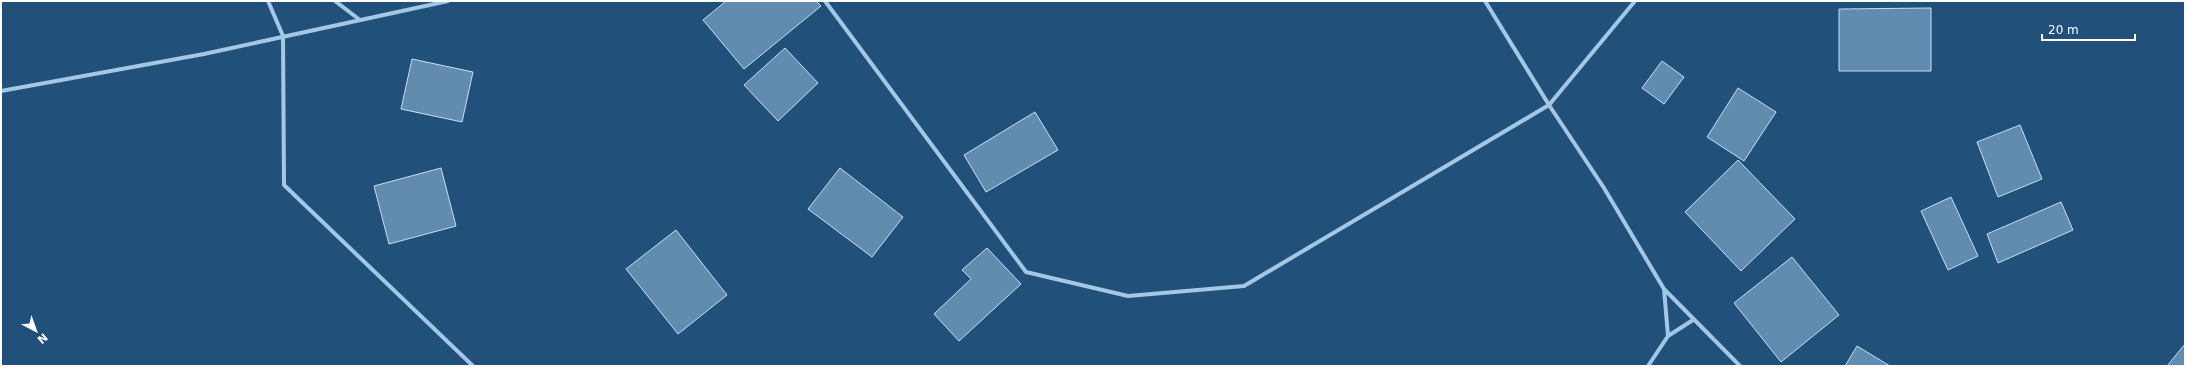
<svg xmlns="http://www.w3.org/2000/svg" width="2186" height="367" font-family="'DejaVu Sans',sans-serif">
	<rect width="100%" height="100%" fill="#21507a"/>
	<path fill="#628bb0" stroke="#c6dff4" d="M726,1H816L821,6L744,69L703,20Z
		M1931,8V71H1839V9Z
		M785,48L818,83L778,121L744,85Z
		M412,59L473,72L462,122L401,109Z
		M1662,61L1684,77L1664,104L1642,88Z
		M1738,88L1776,112L1744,161L1707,137Z
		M1035,112L1058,150L986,192L964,155Z
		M2020,125L2042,179L1998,197L1977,142Z
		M1738,160L1795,219L1741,271L1685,212Z
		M441,168L456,226L389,244L374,186Z
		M840,168L903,217L872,257L808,209Z
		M1951,197L1978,256L1948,270L1921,211Z
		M2061,202L2073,230L1998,263L1987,234Z
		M676,230L727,295L678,334L626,269Z
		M987,248L1021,284L959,341L934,314L971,279L962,270Z
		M1792,257L1839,315L1781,362L1734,303Z
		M2185,344V366H2167Z
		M1857,346L1890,366H1845Z"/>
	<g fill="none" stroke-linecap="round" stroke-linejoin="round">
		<path stroke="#a3c7e5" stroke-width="4" d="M268,1L283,36L284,185L473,366
			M335,1L360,20
			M825,1L1026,272L1128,296L1244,286L1549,105L1635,1
			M1485,1L1549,105L1604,188L1664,289L1740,366
			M1,91L204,54L448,1
			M1664,289L1668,336
			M1648,366L1668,336L1693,320"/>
	</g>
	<rect width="2186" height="367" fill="none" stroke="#ffffff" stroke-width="4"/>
	<g transform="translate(36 331) rotate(139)" stroke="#21507a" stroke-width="3" paint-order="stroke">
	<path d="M0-3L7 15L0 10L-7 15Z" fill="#ffffff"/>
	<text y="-6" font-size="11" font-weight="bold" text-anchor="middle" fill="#ffffff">N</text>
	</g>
	<path d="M2042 34v6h93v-6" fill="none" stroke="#ffffff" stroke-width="2"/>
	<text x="2048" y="34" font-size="12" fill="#ffffff" stroke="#21507a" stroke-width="3" paint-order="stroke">20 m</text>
</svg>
